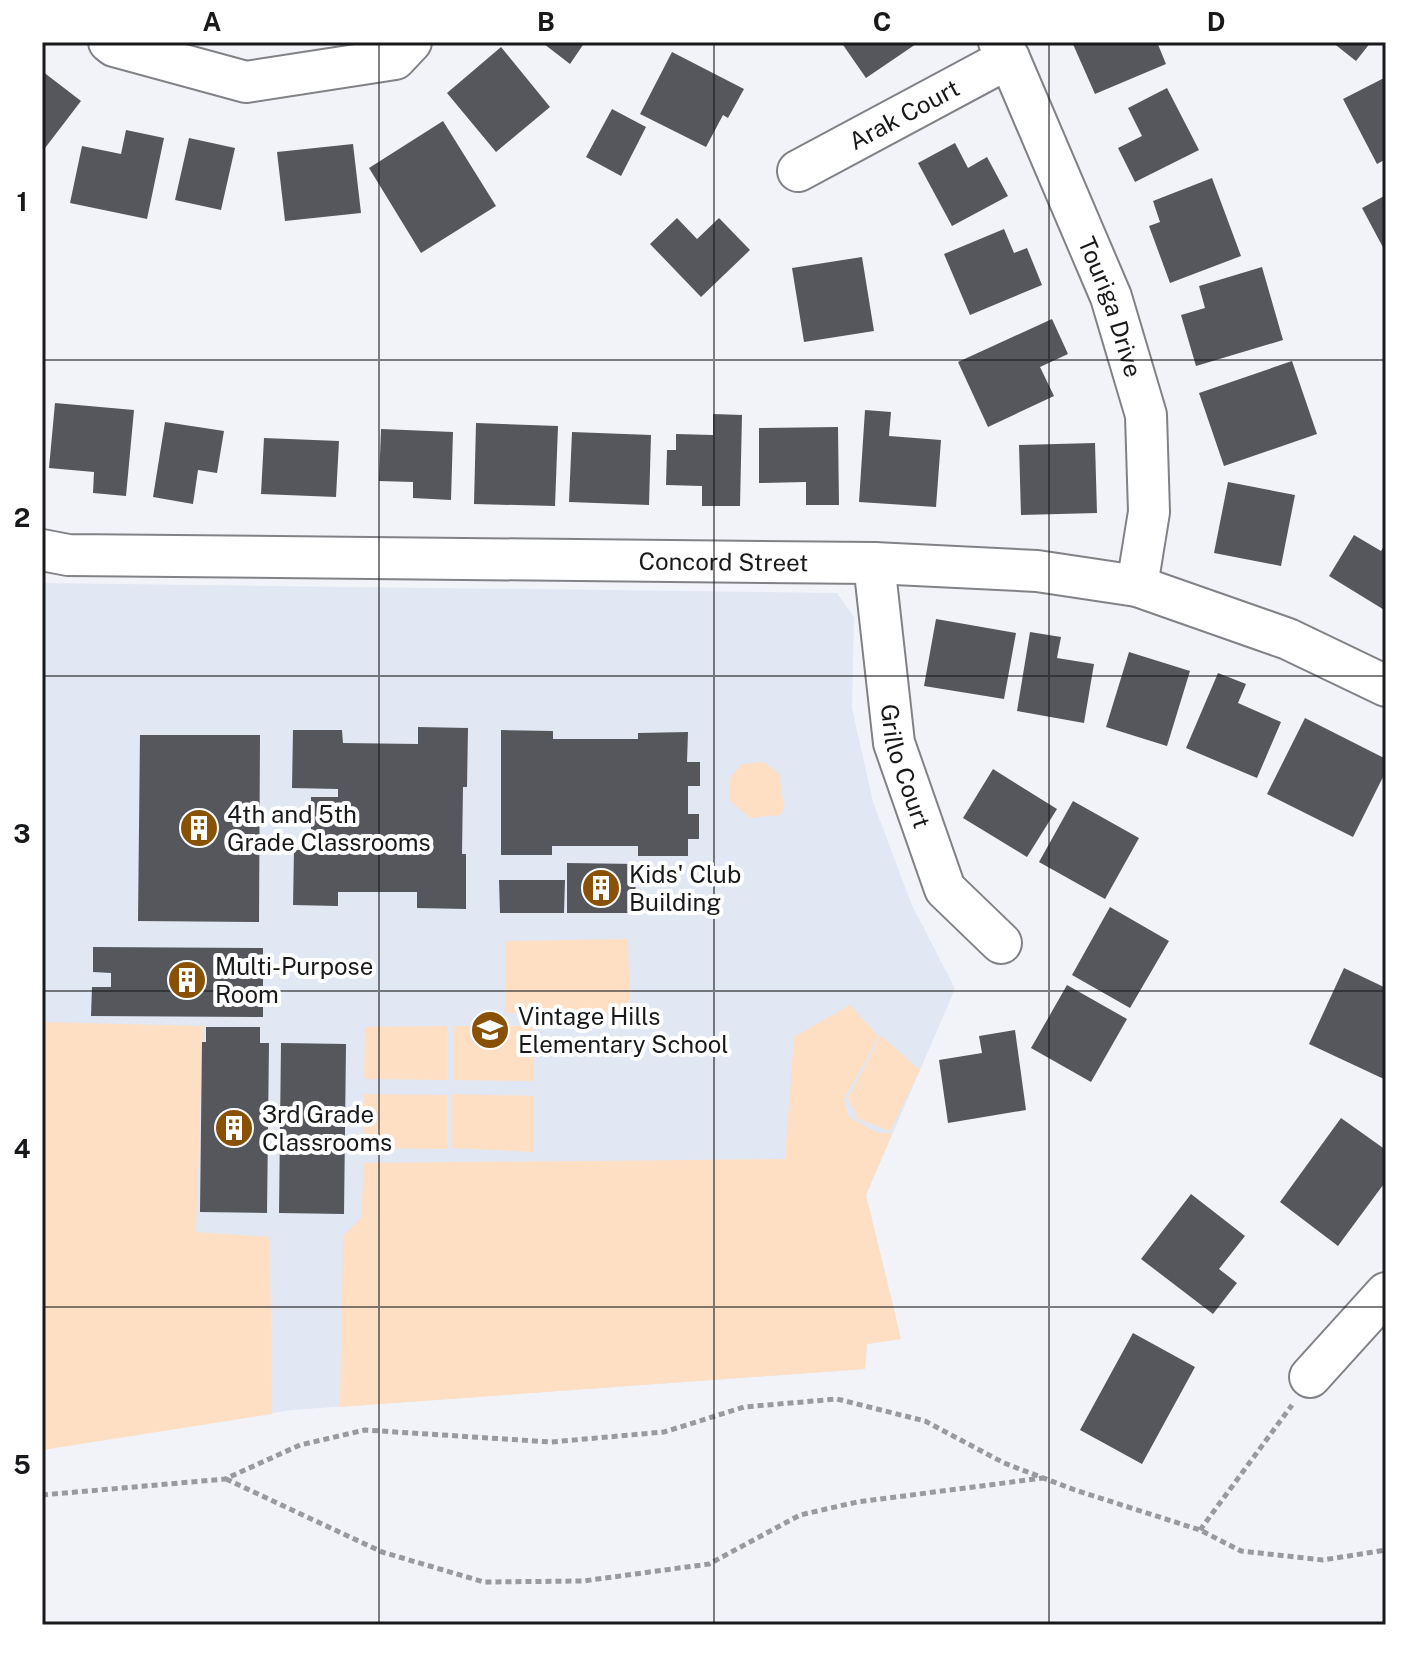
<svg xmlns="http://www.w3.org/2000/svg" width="1428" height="1667" font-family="'Public Sans',sans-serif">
	<rect width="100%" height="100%" fill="#f1f3f9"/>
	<path fill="#e2e7f4" d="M42,583L837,593L854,617L852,708L873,802L911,903L955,989L866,1195L901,1339L867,1344L865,1369L292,1410L42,1450Z"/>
	<path fill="#fedfc3" d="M764,762L779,774L784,808L780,815L751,818L729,800L730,778L742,764Z
		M628,939L630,1013H505L506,941Z
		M850,1005L879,1037L844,1099L849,1117L876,1132L892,1134L866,1195L901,1339L867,1344L865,1369L340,1407L343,1236L361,1218L364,1163L785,1159L794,1037Z
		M42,1022L203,1026L196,1232L270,1237L272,1414L42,1450Z
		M447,1026V1080L364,1079L365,1027Z
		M453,1026H534V1081L453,1080Z
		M881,1036L920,1070L890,1131L858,1119L848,1098Z
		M364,1094L447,1095V1149L363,1148Z
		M452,1094L534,1096L533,1152L452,1148Z"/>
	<path fill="#55575c" d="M545,42H585L570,64L544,44Z
		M841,42H919L866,78Z
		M1072,42H1157L1166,64L1095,94Z
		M1332,42H1371L1356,61Z
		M501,47L550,107L496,152L447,93Z
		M672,52L744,89L728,118L723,115L706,147L640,114Z
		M42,71L81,101L42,152Z
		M1386,77V159L1377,164L1343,99Z
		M1167,88L1199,150L1135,182L1118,148L1142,136L1128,108Z
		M612,109L646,127L621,176L586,157Z
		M443,121L496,206L421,253L369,168Z
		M126,130L164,138L147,219L70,203L82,146L121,154Z
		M189,138L235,148L221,210L175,200Z
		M955,143L968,168L987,157L1008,196L952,226L918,163Z
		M353,144L361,213L285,221L277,152Z
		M1212,178L1241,256L1170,283L1149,226L1160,222L1153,201Z
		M1386,195V253L1362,208Z
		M677,218L697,239L719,218L750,250L701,297L650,244Z
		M1004,229L1014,253L1027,248L1042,285L970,315L944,254Z
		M862,257L874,331L804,342L792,268Z
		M1262,267L1283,340L1196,366L1181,315L1205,308L1199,286Z
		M1052,319L1068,354L1040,367L1054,396L988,427L958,362Z
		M1292,361L1317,434L1224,466L1199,393Z
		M55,403L134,410L126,496L93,493L94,472L49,468Z
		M865,410L891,412L889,436L941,440L936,507L859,502Z
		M713,414L742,415L740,506H702V486L666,485L667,450H676V434L713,435Z
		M165,422L224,431L217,473L198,470L193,504L153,497Z
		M476,423L558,426L555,506L474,504Z
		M838,427L839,505H806V482L759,483V428Z
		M381,429L453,432L451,500L413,498V482L379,481Z
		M572,432L651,435L649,505L569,502Z
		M264,438L339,441L336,497L261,494Z
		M1095,443L1097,513L1021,515L1019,445Z
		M1228,482L1295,495L1281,566L1214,553Z
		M1354,535L1381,551L1386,543V611L1329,576Z
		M936,619L1016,633L1004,699L924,686Z
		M1030,632L1061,637L1057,658L1094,664L1084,723L1017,711Z
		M1129,652L1190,671L1167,746L1106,727Z
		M1218,673L1246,684L1238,703L1281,722L1257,778L1186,748Z
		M1305,718L1386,759V771L1353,837L1267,794Z
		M418,727L468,728L467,787H463L462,854H466V909L417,908V892H338V906L293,905L294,850H338V840L311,839V797H338V789L292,788L293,730H342L343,743L418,744Z
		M501,730L553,731V739H638V733L688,732L687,762H700V786H688V814H699V839H688V856H638V846H552V855H501Z
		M140,735H260L259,922L138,921Z
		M993,769L1057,809L1027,857L963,818Z
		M1073,801L1139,838L1105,899L1039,862Z
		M567,863L636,864L635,913H567Z
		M499,880H565L564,913H500Z
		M1110,907L1169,941L1130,1008L1072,975Z
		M93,947L263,948V1017L91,1016L92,987H111V973L93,972Z
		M1344,968L1386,988V1080L1309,1044Z
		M1067,985L1127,1019L1091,1082L1031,1048Z
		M206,1027H260V1043H269L267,1213L200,1212L202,1042H206Z
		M1015,1030L1026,1110L948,1123L939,1060L982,1053L979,1036Z
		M281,1043L346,1044L344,1214L279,1213Z
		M1341,1118L1386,1150V1181L1338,1246L1280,1202Z
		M1191,1194L1245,1236L1219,1269L1237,1283L1213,1314L1141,1259Z
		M1133,1333L1195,1367L1142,1464L1080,1430Z"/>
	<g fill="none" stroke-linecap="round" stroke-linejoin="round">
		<g stroke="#808286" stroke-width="44">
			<g id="minor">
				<path d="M109,42L114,46L246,82L395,59L411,42"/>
				<path id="s1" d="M999,42L1009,58L1111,297L1146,415L1149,512L1137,586"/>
				<path id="s2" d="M798,171L1009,58"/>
				<path id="s3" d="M42,550L68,555L874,563L1037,571L1137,586L1288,639L1386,686"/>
				<path id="s4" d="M874,563L894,743L945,889L1001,943"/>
				<path d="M1310,1377L1386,1293"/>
			</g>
		</g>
		<path stroke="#999a9f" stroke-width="5" stroke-dasharray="6 4" stroke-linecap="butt" d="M226,1479L382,1552L484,1582L583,1581L709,1564L800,1515L857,1502L1043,1478
			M42,1495L225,1479L300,1445L365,1430L551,1442L664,1432L744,1407L837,1399L925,1421L1004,1463L1075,1490L1200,1530L1241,1551L1323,1560L1386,1550
			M1200,1530L1292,1405"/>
		<use href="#minor" stroke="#fff" stroke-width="40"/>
	</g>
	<path fill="none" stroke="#18191b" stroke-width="2" stroke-opacity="0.55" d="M379,42V1625M714,42V1625M1049,42V1625M42,360H1386M42,676H1386M42,991H1386M42,1307H1386"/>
	<defs>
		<g id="building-disc" transform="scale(2)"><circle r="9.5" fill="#895105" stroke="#fff"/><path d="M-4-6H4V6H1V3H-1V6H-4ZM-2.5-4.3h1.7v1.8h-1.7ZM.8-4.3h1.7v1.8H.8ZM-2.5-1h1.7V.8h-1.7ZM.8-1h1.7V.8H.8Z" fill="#fff"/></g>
		<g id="school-disc" transform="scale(2)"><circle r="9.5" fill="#895105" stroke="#fff"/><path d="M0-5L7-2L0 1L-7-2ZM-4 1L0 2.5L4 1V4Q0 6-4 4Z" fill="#fff"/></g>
	</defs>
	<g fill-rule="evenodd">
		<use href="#building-disc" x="199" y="828"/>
		<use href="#building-disc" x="601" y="888"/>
		<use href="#building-disc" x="187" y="980"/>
		<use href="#school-disc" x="490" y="1030"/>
		<use href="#building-disc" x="234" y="1128"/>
	</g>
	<g text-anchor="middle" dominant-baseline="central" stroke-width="8" stroke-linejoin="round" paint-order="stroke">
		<g font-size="24" fill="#18191b" stroke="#fff">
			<text stroke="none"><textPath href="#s2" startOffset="120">Arak Court</textPath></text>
			<text stroke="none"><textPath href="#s1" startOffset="288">Touriga Drive</textPath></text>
			<text stroke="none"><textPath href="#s3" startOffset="682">Concord Street</textPath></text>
			<text stroke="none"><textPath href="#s4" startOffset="206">Grillo Court</textPath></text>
		</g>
		<g font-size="24" fill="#18191b" stroke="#fff" text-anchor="start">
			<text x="227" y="814">4th and 5th<tspan x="227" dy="28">Grade Classrooms</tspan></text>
			<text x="629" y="874">Kids' Club<tspan x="629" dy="28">Building</tspan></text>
			<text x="215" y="966">Multi-Purpose<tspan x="215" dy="28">Room</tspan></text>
			<text x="518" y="1016">Vintage Hills<tspan x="518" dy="28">Elementary School</tspan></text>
			<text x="262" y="1114">3rd Grade<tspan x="262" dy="28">Classrooms</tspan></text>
		</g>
	</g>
	<rect width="1428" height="1667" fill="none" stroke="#ffffff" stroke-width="88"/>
	<rect x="44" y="44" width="1340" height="1579" fill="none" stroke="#18191b" stroke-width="3"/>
	<g font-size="26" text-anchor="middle" font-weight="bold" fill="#18191b">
		<text x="212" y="31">A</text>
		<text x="546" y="31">B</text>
		<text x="882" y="31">C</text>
		<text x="1216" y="31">D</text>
		<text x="22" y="211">1</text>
		<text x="22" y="527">2</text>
		<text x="22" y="843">3</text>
		<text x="22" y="1158">4</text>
		<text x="22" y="1474">5</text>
	</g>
</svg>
